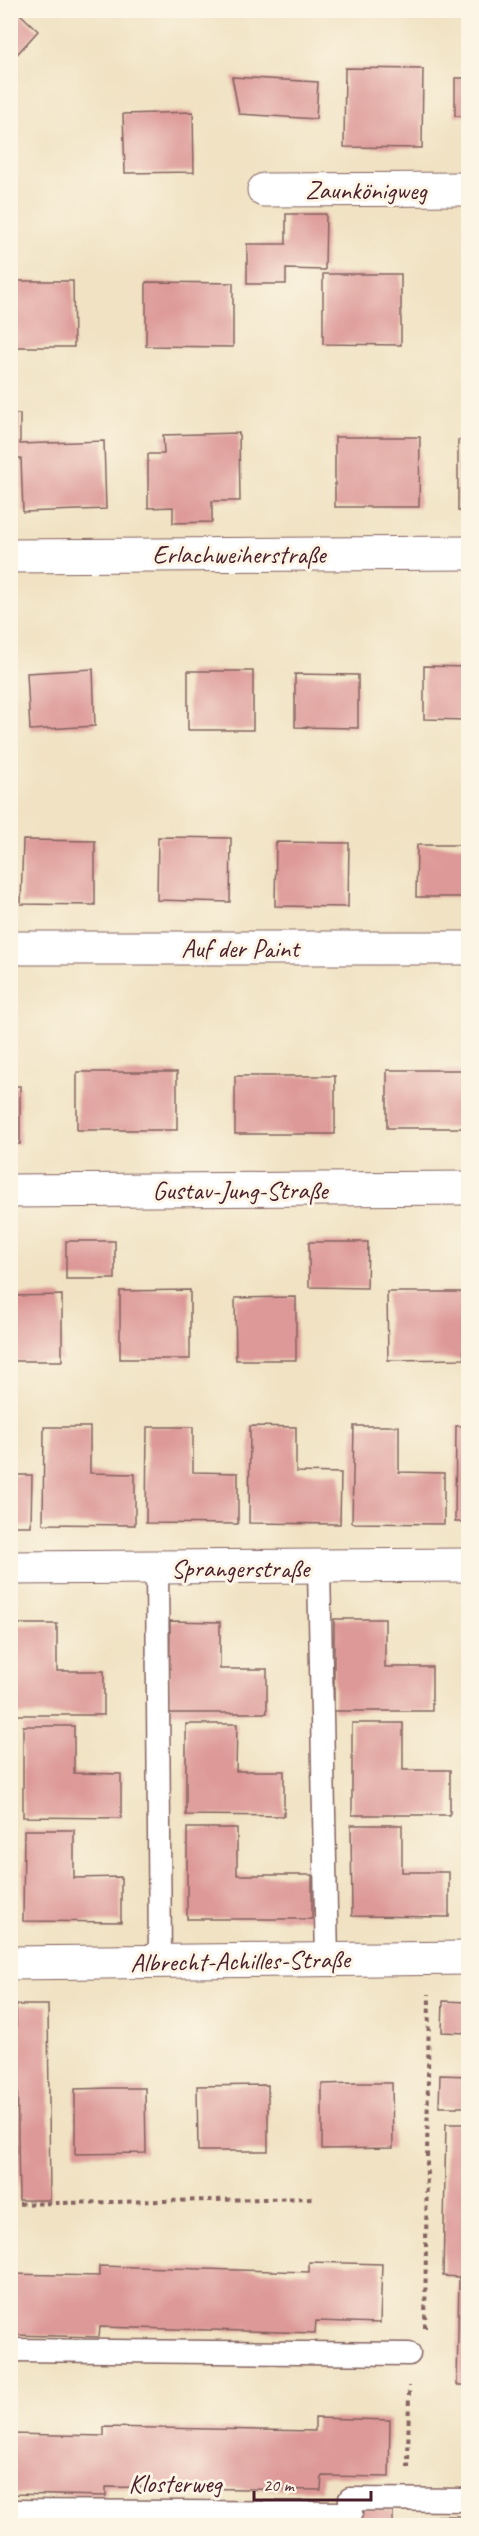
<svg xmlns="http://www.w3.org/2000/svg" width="479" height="2536" font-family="Caveat,sans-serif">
	<rect width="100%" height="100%" fill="#fcf5e5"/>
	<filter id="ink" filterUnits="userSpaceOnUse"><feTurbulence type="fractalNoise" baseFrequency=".0167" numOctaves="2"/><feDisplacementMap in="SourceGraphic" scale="12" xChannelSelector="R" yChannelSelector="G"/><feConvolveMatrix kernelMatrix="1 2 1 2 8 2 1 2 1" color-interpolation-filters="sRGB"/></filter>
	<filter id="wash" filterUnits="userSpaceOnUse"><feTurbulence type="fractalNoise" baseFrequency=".008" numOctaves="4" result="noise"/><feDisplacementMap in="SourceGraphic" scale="24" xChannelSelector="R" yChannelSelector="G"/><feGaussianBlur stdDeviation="1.35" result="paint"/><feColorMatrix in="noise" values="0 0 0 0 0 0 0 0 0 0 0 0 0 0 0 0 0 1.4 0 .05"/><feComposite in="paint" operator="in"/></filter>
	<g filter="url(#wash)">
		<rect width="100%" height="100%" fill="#f0e2c2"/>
		<g id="blocks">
			<path fill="#dd9997" d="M10,10H16L38,31L10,62Z
				M345,68L423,69L422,148L344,147Z
				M232,77L318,82L316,119L239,114Z
				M455,78H468V116H455Z
				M193,112L194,172L125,173L123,114Z
				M286,214H326L325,270L286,269V284H247V244H286Z
				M323,274H401V345L323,344Z
				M10,281H73L74,347H10Z
				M146,282L233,283V347L146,346Z
				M10,414H20V444L104,441L106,509L23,512L21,458H10Z
				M239,433L240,501H212V522L173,523V507L148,508V454H164L163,435Z
				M335,437H420L419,507H335Z
				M458,440H468V511H458Z
				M424,666L468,667V720L424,719Z
				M93,669L95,726L30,730L27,673Z
				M188,671H253V730H188Z
				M295,674L358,675V728L295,727Z
				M158,837L231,838L230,902L157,900Z
				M23,840L95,841V905L21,904Z
				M276,842L349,843L348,907L275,906Z
				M417,845H468V897H416Z
				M387,1070H468V1128H387Z
				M77,1072H177V1130H77Z
				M235,1076H335V1134H235Z
				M10,1086H20V1144H10Z
				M66,1241H115V1279H66Z
				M309,1242H368L367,1288L309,1287Z
				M190,1290V1359H120V1291Z
				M387,1292H463L464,1359L388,1360Z
				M62,1295V1361H10V1296Z
				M296,1297V1360H236L235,1298Z
				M250,1426L296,1427V1472L341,1473L340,1524L249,1523Z
				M354,1426H399V1472L444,1473V1524L352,1523Z
				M456,1426H468V1522H455Z
				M44,1427H90V1473L135,1474V1525L43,1524Z
				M147,1427H193V1472L238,1473V1524L146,1523Z
				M10,1475H32L31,1526H10Z
				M334,1619H385V1667H432V1711H334Z
				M170,1621L220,1622V1669H267V1713H169Z
				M10,1624H57V1671H104V1715H10Z
				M352,1723H403V1770H450V1815H352Z
				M186,1724H237L236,1771H284V1816L186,1815Z
				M23,1726H74V1773L121,1774V1818L23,1817Z
				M351,1825H402V1872H449V1917L352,1916Z
				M187,1828H237V1875H312V1919H187Z
				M24,1830H74V1878L121,1877V1922L23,1921Z
				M443,2001L468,2002V2033L442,2032Z
				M16,2005H48L50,2200H19Z
				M440,2075L468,2076V2107H439Z
				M357,2083H392L393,2148L322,2149V2084Z
				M268,2085V2151H198L197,2086Z
				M110,2088H145L146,2153L75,2154V2089Z
				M446,2124H468V2385H457L459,2277L443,2276Z
				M309,2262L382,2264L380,2323L316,2321L315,2333L100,2327L99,2337L10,2335V2274L99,2276V2266L309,2272Z
				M315,2418L390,2420L389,2477L322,2476L321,2490L106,2487V2496L10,2494V2434L104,2436V2427L315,2431Z
				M360,2509L393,2510V2526H360Z
				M438,2516H468V2526H438Z"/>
		</g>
	</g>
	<g filter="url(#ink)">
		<use href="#blocks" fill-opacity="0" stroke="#846360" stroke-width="1.5"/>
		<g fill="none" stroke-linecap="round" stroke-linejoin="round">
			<g stroke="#846360" stroke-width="25">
				<path id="lane" d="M157,1568L160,1961
					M319,1568L327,1960
					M10,2350L409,2354
					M10,2511L351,2513L350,2499L468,2500"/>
			</g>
			<g stroke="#846360" stroke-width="35">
				<path id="street" d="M264,190L468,189
					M10,556L468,553
					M10,948H468
					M10,1191L468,1188
					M10,1568L468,1565
					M10,1963L468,1958"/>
			</g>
			<path stroke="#846360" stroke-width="4" stroke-dasharray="4.5 4.5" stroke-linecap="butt" d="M10,2204L315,2198
				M425,2328L429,1994
				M408,2468L409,2386"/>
			<use href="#lane" stroke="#fff" stroke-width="22"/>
			<use href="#street" stroke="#fff" stroke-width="33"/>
		</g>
	</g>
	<g text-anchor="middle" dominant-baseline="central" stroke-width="6" stroke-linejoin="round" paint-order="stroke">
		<g font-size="26" fill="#4a1f2b" stroke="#fcf5e5">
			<text x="366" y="190">Zaunkönigweg</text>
			<text x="239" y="554">Erlachweiherstraße</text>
			<text x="240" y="948">Auf der Paint</text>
			<text x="240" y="1190">Gustav-Jung-Straße</text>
			<text x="240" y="1568">Sprangerstraße</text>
			<text transform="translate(240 1961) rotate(-1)">Albrecht-Achilles-Straße</text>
			<text x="175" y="2483">Klosterweg</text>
		</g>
	</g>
	<rect width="479" height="2536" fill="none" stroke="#fcf5e5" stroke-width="36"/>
	<path d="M254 2491v9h117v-9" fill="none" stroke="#4a1f2b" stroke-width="3"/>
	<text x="263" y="2491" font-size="18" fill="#4a1f2b" stroke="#fcf5e5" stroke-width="4.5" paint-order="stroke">20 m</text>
</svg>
